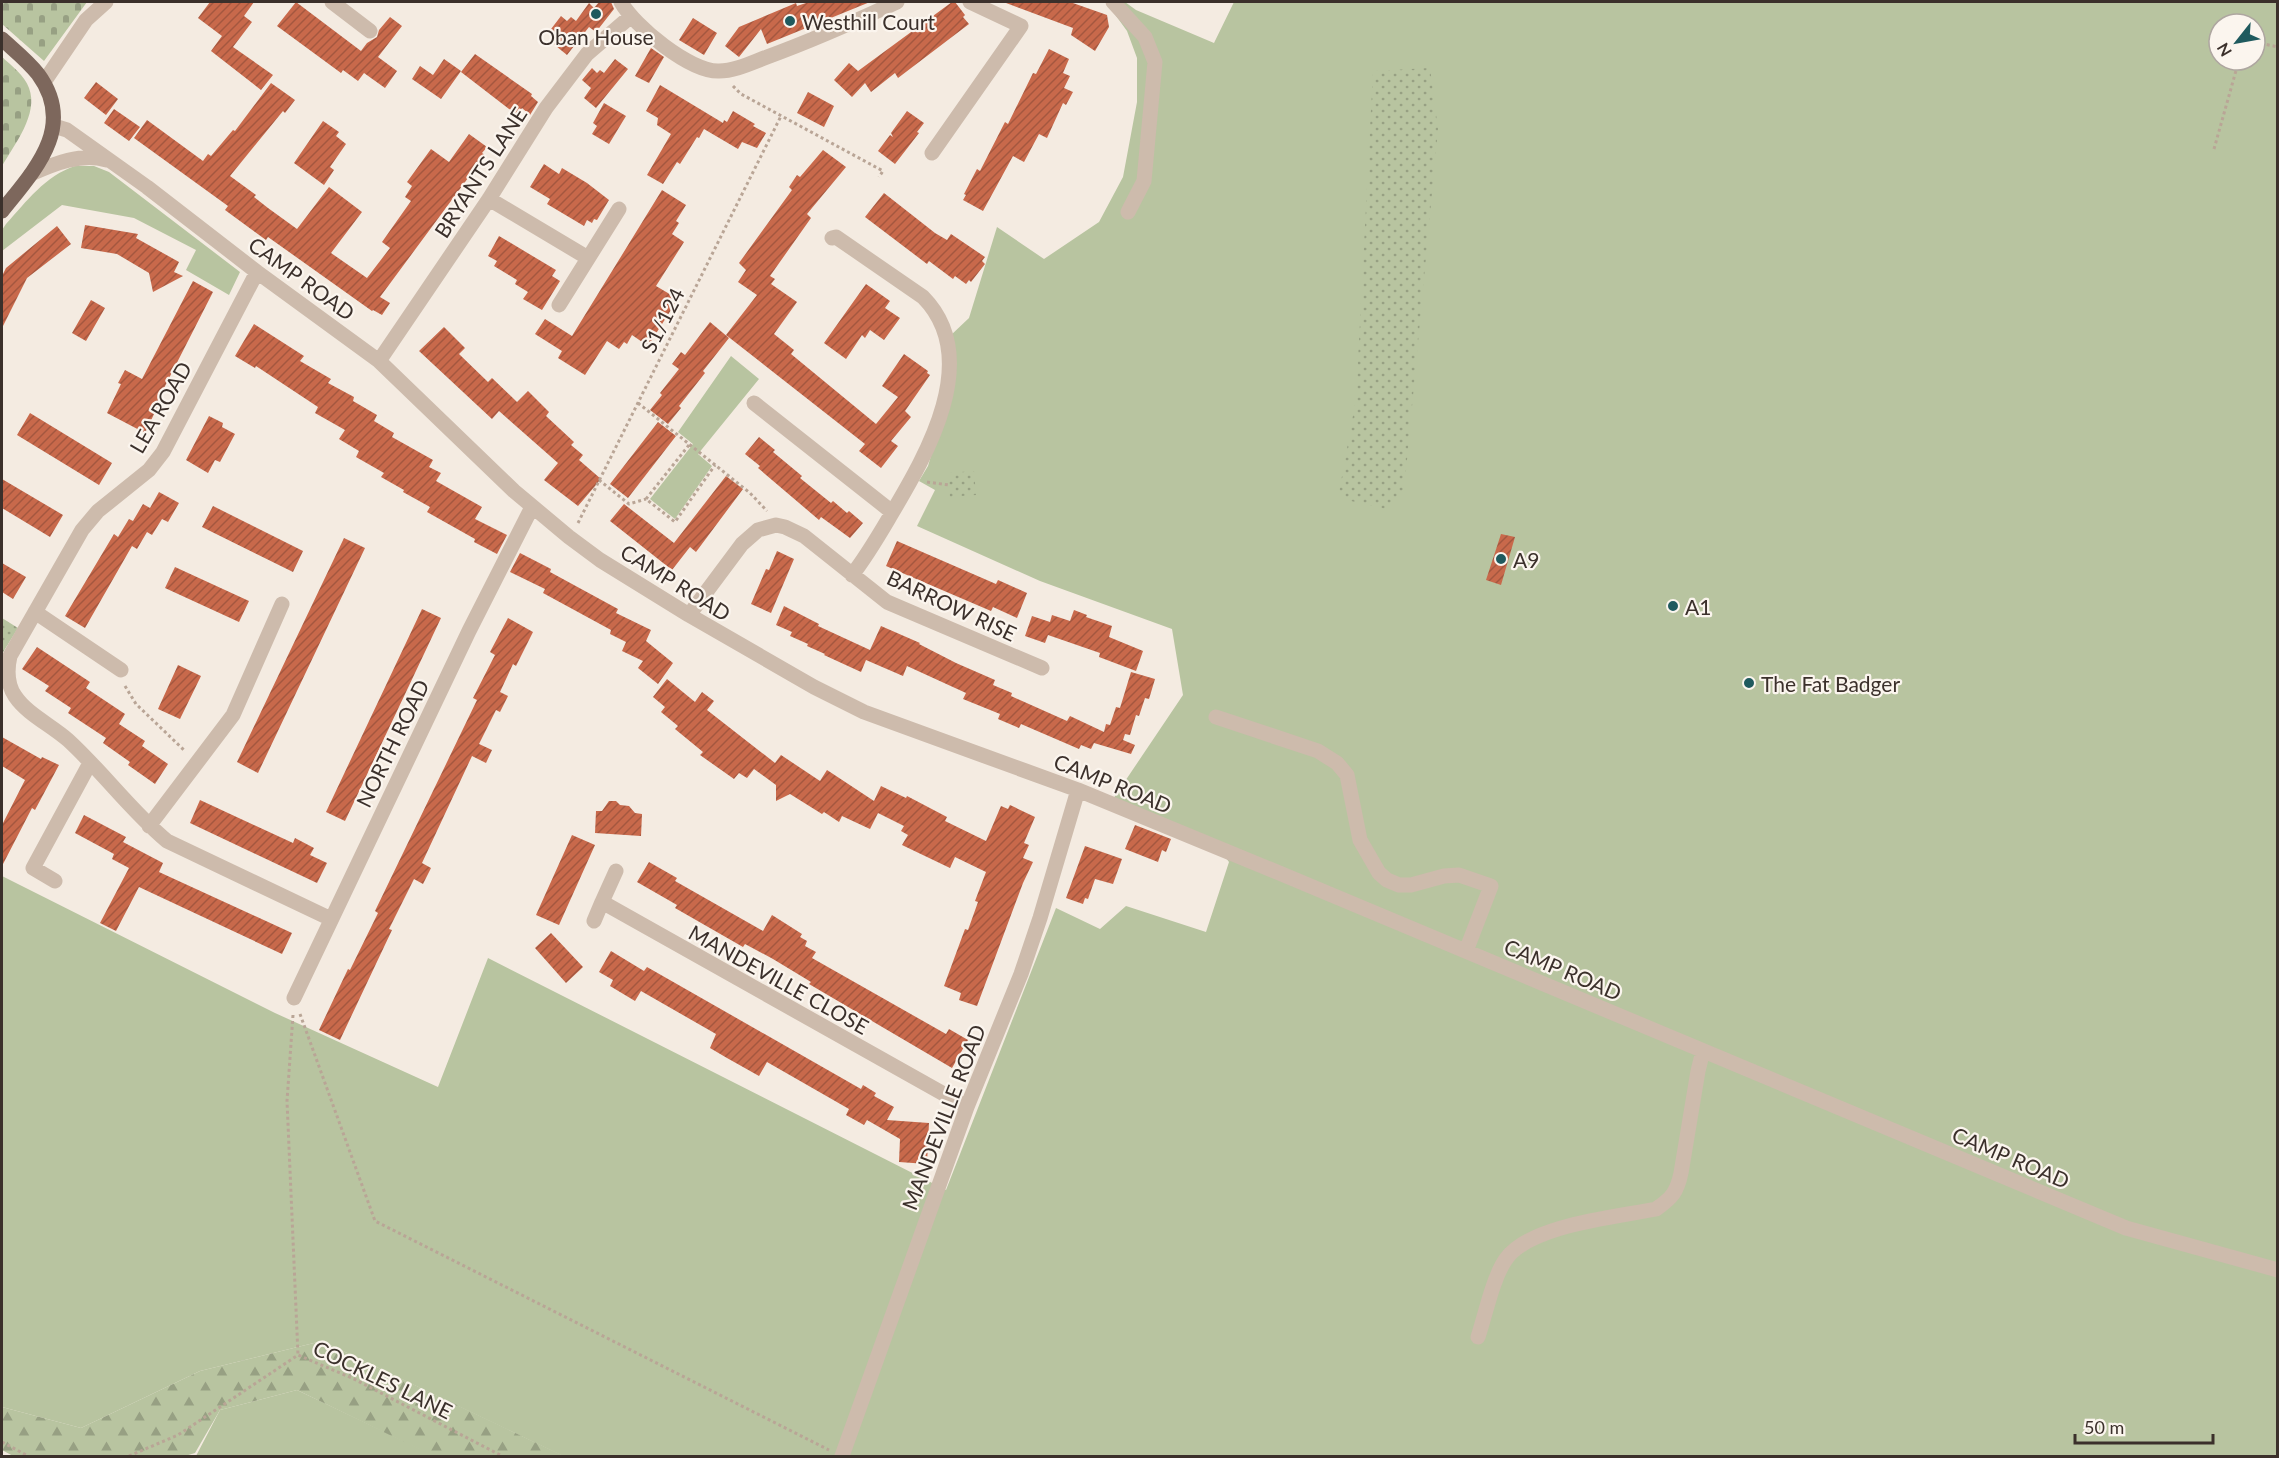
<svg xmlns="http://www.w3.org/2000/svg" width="2279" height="1458" font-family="Lato,sans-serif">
	<defs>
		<pattern id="forest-firs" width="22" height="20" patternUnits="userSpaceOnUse" patternTransform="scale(1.5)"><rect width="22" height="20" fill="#b8c4a0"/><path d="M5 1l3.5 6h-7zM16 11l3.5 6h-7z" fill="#97a083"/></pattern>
		<pattern id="cemetery-stones" width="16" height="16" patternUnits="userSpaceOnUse" patternTransform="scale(1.5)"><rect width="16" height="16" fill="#b8c4a0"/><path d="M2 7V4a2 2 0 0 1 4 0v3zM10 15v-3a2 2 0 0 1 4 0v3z" fill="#97a083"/></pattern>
		<pattern id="park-dots" width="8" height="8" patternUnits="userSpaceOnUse" patternTransform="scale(1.5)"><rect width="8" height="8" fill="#b8c4a0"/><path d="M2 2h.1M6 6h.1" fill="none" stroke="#97a083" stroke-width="1.8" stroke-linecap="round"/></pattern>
		<pattern id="building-hatch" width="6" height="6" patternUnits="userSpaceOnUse" patternTransform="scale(1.5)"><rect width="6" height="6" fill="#c8694b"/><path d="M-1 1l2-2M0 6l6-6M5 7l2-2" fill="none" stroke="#a4573f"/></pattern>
	</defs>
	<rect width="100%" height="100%" fill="#f4ebe1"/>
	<path fill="#b8c4a0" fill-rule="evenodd" d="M1106,2H1125L1136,10L1214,43L1234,2H2277V1456H563L322,1341L200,1371L81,1428L2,1407V876L275,1013L438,1087L488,958L946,1190L1056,908L1100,929L1126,906L1206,932L1229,862L1216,845L1111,802L1183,695L1172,629L1040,581L917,526L935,490L919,481L928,466L956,370L950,336L969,318L997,227L1044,259L1099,222L1123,177L1137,102V58L1127,31ZM2219,24H2255V60H2219Z
		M75,166H94L109,172L240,272L229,295L186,270L196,250L134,218L62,205L2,251V230L6,224C27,201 45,176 75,166Z
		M731,356L759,379L698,454L712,466L675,519L650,499L693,444L678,432Z
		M297,1390L435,1456H196L220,1410Z"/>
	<path fill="url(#forest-firs)" d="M322,1341L564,1456H433L297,1390L220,1410L195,1453L185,1456H13L2,1450V1407L81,1428L200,1371Z"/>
	<path fill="url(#cemetery-stones)" d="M2,2H87L44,61L2,24Z
		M2,57C11,65 25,76 29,88C39,114 14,145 2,166Z"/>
	<path fill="url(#park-dots)" d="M1430,68L1438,129L1404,492L1390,510L1338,498L1356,399L1373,71Z
		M974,471L976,495L961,496L960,498L950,499L948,473Z
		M2,618L18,628L2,654Z"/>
	<path fill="url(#building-hatch)" d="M210,2H254L244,16L252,22L233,47L273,75L261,90L211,51L222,36L198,18Z
		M296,2L361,51L367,43L377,37L379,30L390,17L402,26L378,57L397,71L385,88L364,73L358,81L343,70L341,73L277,26Z
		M599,2H611L614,9L596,32L589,27L567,55L551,42L554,38L548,33L561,16L567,21L571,17L576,21L589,3L594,8Z
		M809,2H870L767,44L761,29L739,57L725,46L739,27L796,3L797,6Z
		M952,2H955L965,15L963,17L969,24L898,78L895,73L871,92L865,83L852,97L834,80L849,63L858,71Z
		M1006,2H1070L1107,15L1109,27L1095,51L1071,35L1073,28L1006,3Z
		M693,18L717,33L704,55L679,40Z
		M651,48L664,57L649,83L635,76Z
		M1049,49L1069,59L1063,73L1070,76L1064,88L1073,92L1066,105L1063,103L1047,138L1039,134L1024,162L1013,156L983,211L963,200L966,195L964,194L977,169L980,171L1005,122L1008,124L1033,73L1036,74Z
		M475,54L532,94L531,96L538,102L530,115L522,108L517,115L461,72Z
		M444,59L461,71L441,99L412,79L420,66L433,75Z
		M615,59L628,69L596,108L584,98L591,88L582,80L592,68L597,73L600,70L604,73Z
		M96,82L118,99L106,115L84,98Z
		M271,83L295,100L285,113L283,111L230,176L256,195L254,197L268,208L297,229L329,187L362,212L331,253L367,278L390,248L382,242L411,201L405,197L412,186L407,182L431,149L449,162L469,134L487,147L482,153L485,155L380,297L390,303L382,315L373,310L372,311L268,237L266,240L225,210L228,206L134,138L147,120L203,161L208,154L211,156L233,130L235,131Z
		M660,85L723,123L724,120L727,122L733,111L755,124L753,126L766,133L757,148L742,142L738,149L704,129L699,138L697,137L680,164L677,162L663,184L647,175L671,134L657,125L658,118L646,111Z
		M808,92L834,106L824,127L797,113Z
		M604,103L626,116L609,144L592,134L597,126L593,123Z
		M114,109L140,127L129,141L104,123Z
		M907,111L924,123L917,132L919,133L895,164L878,151L890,135L893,137L891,133Z
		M323,121L339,132L336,136L346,144L330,167L334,170L324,185L294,163Z
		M823,150L846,167L807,214L811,218L770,276L775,279L771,284L797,302L774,334L794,350L791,354L876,424L898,397L882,386L904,354L928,371L927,373L930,375L905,411L911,417L891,441L898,446L881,468L859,451L865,444L726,335L757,295L738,282L746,270L739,263L792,190L789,187L797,175L800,177Z
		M544,164L559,174L562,168L587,183L609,200L597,220L594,219L592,223L587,220L584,226L547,204L550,199L530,187Z
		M662,190L686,205L676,221L679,223L672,234L684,242L656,286L678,299L648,346L632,335L627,344L624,342L619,349L607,341L585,375L558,358L562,351L535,334L545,319L572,336Z
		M884,193L935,233L947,240L951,234L985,257L982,261L985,264L971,282L969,280L966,284L955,276L953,279L929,261L927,264L865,217Z
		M85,225L138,234L136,238L179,262L174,272L183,276L153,292L149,273L117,254L81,248Z
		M57,226L71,244L27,278L2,328V276L6,268Z
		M499,236L556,270L552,276L560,281L542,310L523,299L528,292L515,284L517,280L494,266L497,261L488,256Z
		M193,281L213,292L163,390L165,391L145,433L107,413L121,384L118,383L125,370L142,379Z
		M866,284L890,301L885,308L900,318L884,340L870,330L865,338L862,335L846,359L824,343Z
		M91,300L105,308L86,341L72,333Z
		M710,322L729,338L703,371L705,373L679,406L681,408L668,424L650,410L662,395L660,393L679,369L672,364L681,352L685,355Z
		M254,324L304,356L300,361L331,379L328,383L354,397L353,401L377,415L374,421L394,433L392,437L433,460L429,467L441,473L436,481L482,507L475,519L507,535L497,554L474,542L475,539L427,512L430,507L403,492L404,490L381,477L384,473L356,457L359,451L339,439L345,430L315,413L318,407L256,366L255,368L235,356Z
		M444,327L465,348L459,354L488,382L492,378L517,402L528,391L549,412L546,416L574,442L571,445L583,455L579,460L601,479L578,506L544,480L558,463L499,411L492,419L419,351Z
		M30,413L112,463L99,485L17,435Z
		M209,416L223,423L222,427L235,434L220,462L215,460L208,473L186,460Z
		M658,422L676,436L628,498L610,484Z
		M759,437L775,450L773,452L802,476L800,478L831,503L833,501L847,513L849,511L863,523L850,538L821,517L819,520L758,468L760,466L745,454Z
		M726,476L743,489L696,552L690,547L672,570L610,521L624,504L674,543Z
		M2,479L63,515L50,537L2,508Z
		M159,492L179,503L168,522L162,519L152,535L147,532L137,549L132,546L85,628L65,616L114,534L118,537L129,519L133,521L143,504L150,508Z
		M213,506L303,551L293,572L202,527Z
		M1501,534L1515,537L1501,585L1486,580Z
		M344,538L365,548L258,773L237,762Z
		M897,541L996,584L998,580L1027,593L1017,618L993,607L991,611L886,566Z
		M777,551L794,559L771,613L751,604L766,569L769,570Z
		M520,553L551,569L550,572L618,609L616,613L651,630L646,641L673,663L658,684L638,668L643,661L622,651L626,642L610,634L611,630L543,593L545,589L510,572Z
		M2,563L26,577L13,599L2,592Z
		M175,567L249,601L239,622L165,588Z
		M784,606L819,624L818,626L870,650L881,626L920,643L919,644L956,663L995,680L993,685L1012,693L1011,696L1067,721L1070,716L1104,732L1106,724L1110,725L1116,707L1120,708L1131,672L1155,679L1149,699L1145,698L1139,716L1136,715L1130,735L1125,734L1123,740L1135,745L1131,754L1094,743L1091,749L1081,745L1079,749L1021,724L1019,728L998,719L1000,714L963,699L966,693L907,666L903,676L866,660L861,672L824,655L825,654L807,646L808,644L790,636L792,632L776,625Z
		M422,609L441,618L345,821L326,812Z
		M1074,610L1087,615L1086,617L1112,626L1109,637L1143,651L1136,671L1099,657L1100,653L1048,635L1045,643L1025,636L1032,616L1050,622L1052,615L1070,621Z
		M508,618L533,632L516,666L513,664L500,692L508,696L500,712L496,710L479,744L492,750L486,763L472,756L422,863L431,868L423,884L414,879L389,929L392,930L340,1040L319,1030L348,969L350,970L378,913L375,911L477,700L473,698L495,655L490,652Z
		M37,647L90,682L86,688L125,714L119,724L145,741L142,746L168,764L155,784L128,765L130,762L103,743L106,738L68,713L71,708L45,691L49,686L22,669Z
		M178,665L201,676L180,719L158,709Z
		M667,679L695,702L702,692L714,701L707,710L775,763L781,755L820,781L827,770L874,801L881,786L906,798L907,796L947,817L945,821L986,841L1001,806L1008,809L1010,805L1035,817L1024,843L1029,845L1023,858L1033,862L1023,883L977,1006L959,1000L961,993L944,986L965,929L968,930L978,902L975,901L986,872L955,857L950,868L902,845L908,835L901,831L904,826L878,813L870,829L842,816L839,822L824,812L822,814L790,794L776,801V785L754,769L747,778L739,773L734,779L700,755L703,752L675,729L678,726L661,712L665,707L653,697Z
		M2,737L41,759L42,757L59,765L35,810L32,808L2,866V825L25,780L2,766Z
		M200,800L293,843L295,838L314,848L310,855L327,863L317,883L190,823Z
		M609,801H616L620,805L629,806L635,813L642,814L641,836L595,833L596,811H602Z
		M84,815L126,837L123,842L163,863L159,872L292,933L282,954L139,887L116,931L100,923L129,868L112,859L114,854L75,833Z
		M1135,825L1171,839L1166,852L1162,850L1158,862L1125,849Z
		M572,835L595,845L559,925L536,915Z
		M1085,846L1122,859L1113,884L1095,879L1088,899L1085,898L1083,904L1066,898Z
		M649,862L677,878L675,881L763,931L772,915L802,934L800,937L807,941L805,946L816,952L812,958L946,1034L949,1029L968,1040L952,1068L809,984L811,982L773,959L745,944L743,947L675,908L677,905L637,882Z
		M551,933L583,967L566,983L535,948Z
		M611,951L644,971L647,967L861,1089L863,1085L876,1093L874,1096L894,1107L887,1120L929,1123L927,1164L899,1162L900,1139L867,1120L864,1125L846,1115L849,1109L767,1062L759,1076L727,1058L710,1048L716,1034L641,991L635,1001L610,986L613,980L599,972Z"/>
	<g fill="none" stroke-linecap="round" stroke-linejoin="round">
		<path stroke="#b9a596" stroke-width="3" stroke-dasharray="3 3" stroke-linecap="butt" d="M2255,42L2278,47
			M733,86L741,94L883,171L879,177
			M2214,149L2239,60
			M638,403L750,493L767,511
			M689,445L646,499L675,522L715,465
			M599,480L629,504L646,499
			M927,482L949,485
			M578,523L781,116
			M125,686L136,704L185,751
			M300,1014L375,1221L829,1450
			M293,1015L287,1101L298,1355
			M2,1442L28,1456
			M129,1456L178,1435L298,1355L354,1379L502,1456"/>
		<path stroke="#cdbbac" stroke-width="15" d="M332,2L370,31
			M621,2C634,26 690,72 719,71C735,71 751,63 767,57C811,41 854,22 897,2
			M1113,2L1145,37L1155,62L1144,181L1128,212
			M44,82L86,20L106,2
			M54,126L67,130L147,187L257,272L379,361L514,491L569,537L600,560L689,615L814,687L864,712L1078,790L1272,870L2126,1228L2278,1270
			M932,153L1021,26L970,2
			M31,174C53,164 83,152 106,160
			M489,199L588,258
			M832,238L836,237L923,297C983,358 927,454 892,513C879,535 867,556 852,575
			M257,272L163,452L149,470L98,511L82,530L10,656C7,669 7,684 15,696C27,714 51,725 68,740C103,772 131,811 167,841L331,919
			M559,305L619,209
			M379,361L489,199L546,108L587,54L630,17
			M754,403L892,512
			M35,612L121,670
			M689,615L742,544L758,530L776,525L785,527L804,536L887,602L1042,668
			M1216,717L1318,751L1337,763L1347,775L1360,840L1379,873L1387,880L1399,885H1411L1444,876L1459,875L1491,886L1466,951
			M149,826L233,715L282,604
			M616,871L602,902L967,1107
			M55,881L33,868L90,763
			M594,921L602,902
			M294,998L469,631L532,507
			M1478,1337C1485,1316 1493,1277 1506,1259C1530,1225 1616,1217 1656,1209C1672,1198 1677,1192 1681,1173L1698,1071L1703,1051
			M842,1456L967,1107L1021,974L1040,918L1078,790"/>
		<path stroke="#7d675c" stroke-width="15" d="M2,39C14,50 28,61 38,74C77,127 34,171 2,211"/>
	</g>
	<g fill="#1f5a5e" stroke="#fbf5ee" stroke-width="2">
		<circle cx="596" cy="14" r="6"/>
		<circle cx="790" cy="21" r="6"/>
		<circle cx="1501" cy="559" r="6"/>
		<circle cx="1673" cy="606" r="6"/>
		<circle cx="1749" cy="683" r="6"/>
	</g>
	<g text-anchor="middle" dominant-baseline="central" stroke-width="4.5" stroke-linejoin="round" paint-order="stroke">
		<g font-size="21" fill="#3b302b" stroke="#fbf5ee" text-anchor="start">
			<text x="802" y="21">Westhill Court</text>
			<text x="596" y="36" text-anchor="middle">Oban House</text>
			<text x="1513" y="559">A9</text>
			<text x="1685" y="606">A1</text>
			<text x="1761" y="683">The Fat Badger</text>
		</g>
		<g font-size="21" fill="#3b302b" stroke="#fbf5ee">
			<text transform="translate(480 172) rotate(-57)">BRYANTS LANE</text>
			<text transform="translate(302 278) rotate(36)">CAMP ROAD</text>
			<text transform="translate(662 320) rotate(-63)">S1/124</text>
			<text transform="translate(160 407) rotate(-60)">LEA ROAD</text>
			<text transform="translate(676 582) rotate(32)">CAMP ROAD</text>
			<text transform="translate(952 605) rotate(25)">BARROW RISE</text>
			<text transform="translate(392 743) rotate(-64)">NORTH ROAD</text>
			<text transform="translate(1113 783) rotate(22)">CAMP ROAD</text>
			<text transform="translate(1563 969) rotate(23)">CAMP ROAD</text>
			<text transform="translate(779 979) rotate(29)">MANDEVILLE CLOSE</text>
			<text transform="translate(943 1117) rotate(-69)">MANDEVILLE ROAD</text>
			<text transform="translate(2011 1157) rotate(23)">CAMP ROAD</text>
			<text transform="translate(383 1379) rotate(26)">COCKLES LANE</text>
		</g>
	</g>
	<rect width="2279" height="1458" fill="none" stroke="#3b302b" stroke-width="6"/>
	<g transform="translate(2237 42) rotate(239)"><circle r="28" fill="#fbf5ee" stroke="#aea6a0" stroke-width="1.5"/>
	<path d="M0-4.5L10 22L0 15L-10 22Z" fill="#1f5a5e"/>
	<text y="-9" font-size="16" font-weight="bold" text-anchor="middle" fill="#3b302b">N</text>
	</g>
	<path d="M2075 1434v9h138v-9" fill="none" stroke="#3b302b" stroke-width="3"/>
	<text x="2084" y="1434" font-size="18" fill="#3b302b" stroke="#fbf5ee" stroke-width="4.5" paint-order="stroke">50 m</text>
</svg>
